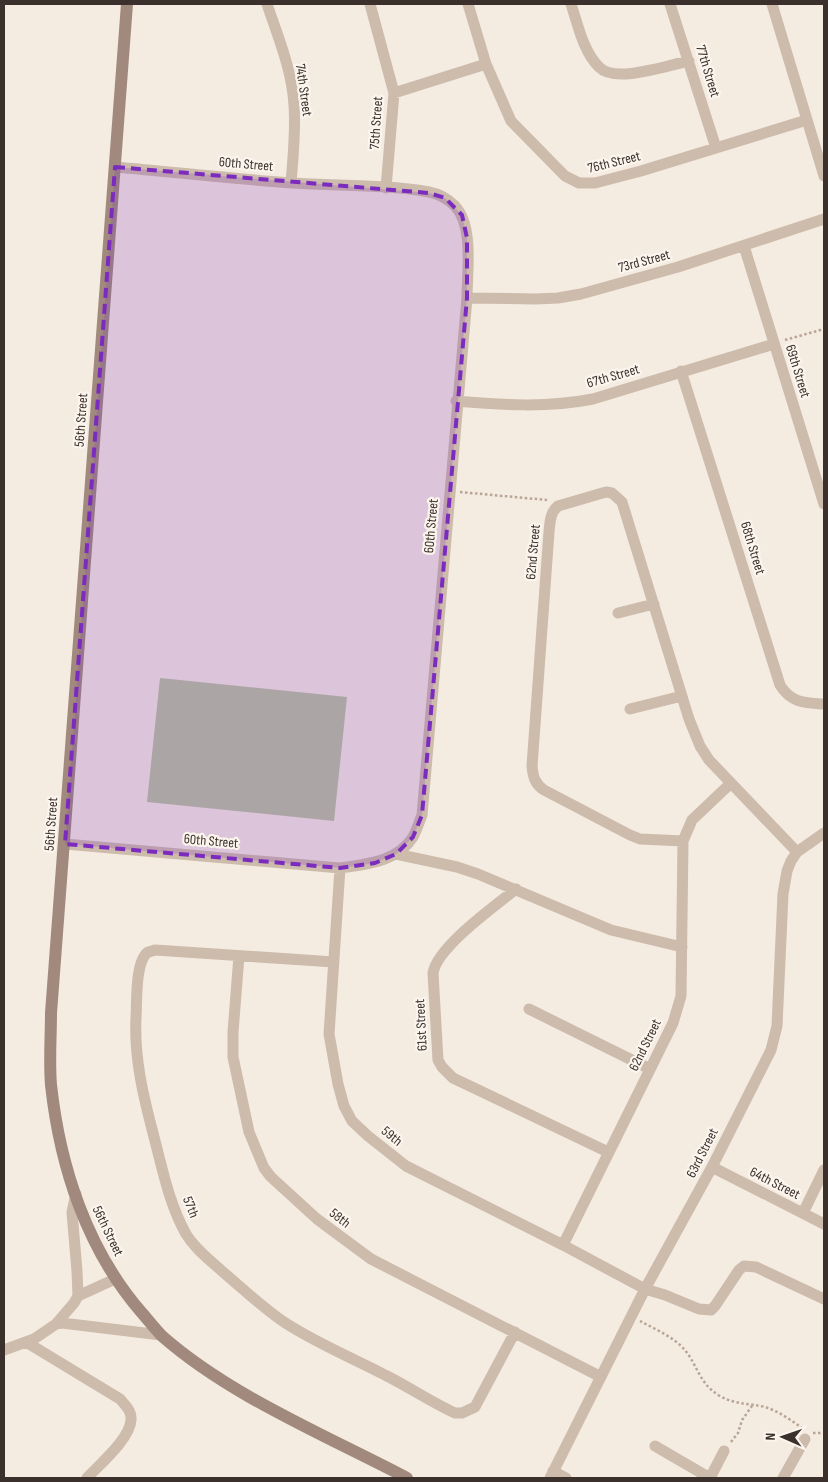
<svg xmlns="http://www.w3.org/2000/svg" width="828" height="1482" font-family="'Sofia Sans Condensed',sans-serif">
	<rect width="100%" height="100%" fill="#f4ebe1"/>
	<path fill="#b8c4a0" d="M160,678L347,697L334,821L147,802Z"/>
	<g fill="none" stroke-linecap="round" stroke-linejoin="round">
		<path stroke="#b9a596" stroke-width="2.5" stroke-dasharray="2.5 2.5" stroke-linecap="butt" d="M785,340L824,329
			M460,492L547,500
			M640,1321C653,1328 669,1335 680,1345C697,1360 697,1383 720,1396C736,1405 749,1403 765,1407C778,1411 791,1420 802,1428
			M813,1433H824
			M731,1442L738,1433L742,1420L752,1406"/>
		<path stroke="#cdbbac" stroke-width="11" d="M267,4C278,37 292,70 294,105C296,131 293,157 291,183
			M370,4L394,93L386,188
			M468,4L486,64L511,121L565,176L579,183H595L641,171L807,120
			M571,4C578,25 583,51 599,67C615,84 668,65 689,61
			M670,4L716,148
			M772,4L824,176
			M394,93L486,64
			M744,246L824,504
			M467,298L536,299L558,298L581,294L678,267L824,219
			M681,371L780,685C791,703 805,703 824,704
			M456,401C503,405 547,408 593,399L774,344
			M618,613L654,604
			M630,709L682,696
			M683,841L640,839L630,835L544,790C535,784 533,777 532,766L549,532C550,523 550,512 558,506L606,492L612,493L622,502L689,719L700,746L709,760L797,852
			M65,844L340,868C367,864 397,862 413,837C417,830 419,822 422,815L467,298C467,272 474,226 455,206C448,199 439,194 429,192C385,184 338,186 293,183C234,179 174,172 115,167
			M396,854L457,867L478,874L611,930L682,947
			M340,868L329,1034L338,1084L344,1106L352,1121L368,1136L406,1166L563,1245L645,1289L665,1295L699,1309L711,1310L715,1306L739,1270L744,1266L756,1267L824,1299
			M516,889C495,906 437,947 433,973L438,1060L442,1067L453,1078L608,1152
			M239,956L233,1032V1057L249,1132L264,1168L271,1177L317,1219L371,1259L601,1377
			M334,962L155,950C155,950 149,952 148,952C135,961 137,1002 136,1018C134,1057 143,1095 153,1133C162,1167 169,1204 186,1234C195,1249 210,1260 223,1272C242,1288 261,1306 281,1320C313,1342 351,1357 385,1375C409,1387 431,1402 455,1413H462L475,1407L515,1332
			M529,1009L650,1069
			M712,1167L824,1224
			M803,1213L824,1170
			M563,1245L673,1023L681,996L683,841L692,820L731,783
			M78,1296L115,1279
			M56,1324L74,1303L78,1296L77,1271L72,1212L76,1194
			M26,1342L120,1399C125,1405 132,1411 131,1420C130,1439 99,1465 87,1478
			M4,1350L34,1339L56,1324L62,1323L161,1335
			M655,1446L710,1478
			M553,1471L566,1478
			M550,1478L645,1289L712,1167L771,1050L777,1026L783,894L787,871L791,861L797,852L824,833
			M710,1478L724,1451
			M783,1478L805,1439"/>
		<path stroke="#a18a7d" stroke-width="12" d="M127,4L51,1013C51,1037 49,1061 51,1085C60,1167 87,1250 142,1313C149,1321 155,1329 162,1336C230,1396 327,1436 407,1478"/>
	</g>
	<path fill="#7b2cbf" fill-opacity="0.2" stroke="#7b2cbf" stroke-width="4" stroke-dasharray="10 6" stroke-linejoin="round" d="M115,167L429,193L445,198L462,215L467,238V298L422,815L413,837L396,854L375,863L340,868L65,844Z"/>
	<g text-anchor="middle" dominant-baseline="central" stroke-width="4.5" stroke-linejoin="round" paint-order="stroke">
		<g font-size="14" fill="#3b302b" stroke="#fbf5ee">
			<text transform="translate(708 71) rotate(73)">77th Street</text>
			<text transform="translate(304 90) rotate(82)">74th Street</text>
			<text transform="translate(376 123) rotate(-86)">75th Street</text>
			<text transform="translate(614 162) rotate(-14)">76th Street</text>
			<text transform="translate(246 164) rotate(5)">60th Street</text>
			<text transform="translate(644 261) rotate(-15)">73rd Street</text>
			<text transform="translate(798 371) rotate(73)">69th Street</text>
			<text transform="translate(613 376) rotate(-16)">67th Street</text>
			<text transform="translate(81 420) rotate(-86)">56th Street</text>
			<text transform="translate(431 526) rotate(-85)">60th Street</text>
			<text transform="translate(753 548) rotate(73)">68th Street</text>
			<text transform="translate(533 552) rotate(-85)">62nd Street</text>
			<text transform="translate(51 824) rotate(-86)">56th Street</text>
			<text transform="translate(211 841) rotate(5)">60th Street</text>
			<text transform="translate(421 1025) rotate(-93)">61st Street</text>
			<text transform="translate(645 1045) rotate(-64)">62nd Street</text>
			<text transform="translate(392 1136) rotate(39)">59th</text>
			<text transform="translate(702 1153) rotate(-63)">63rd Street</text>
			<text transform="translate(775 1183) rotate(27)">64th Street</text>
			<text transform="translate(191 1207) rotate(68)">57th</text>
			<text transform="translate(340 1218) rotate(38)">58th</text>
			<text transform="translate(108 1231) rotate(64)">56th Street</text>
		</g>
	</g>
	<rect width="828" height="1482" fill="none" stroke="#3b302b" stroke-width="10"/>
	<g transform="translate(783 1437) rotate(272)" stroke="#fbf5ee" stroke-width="4" paint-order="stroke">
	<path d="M0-4L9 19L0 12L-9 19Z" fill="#3b302b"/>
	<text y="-8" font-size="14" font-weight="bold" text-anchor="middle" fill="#3b302b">N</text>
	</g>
</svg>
